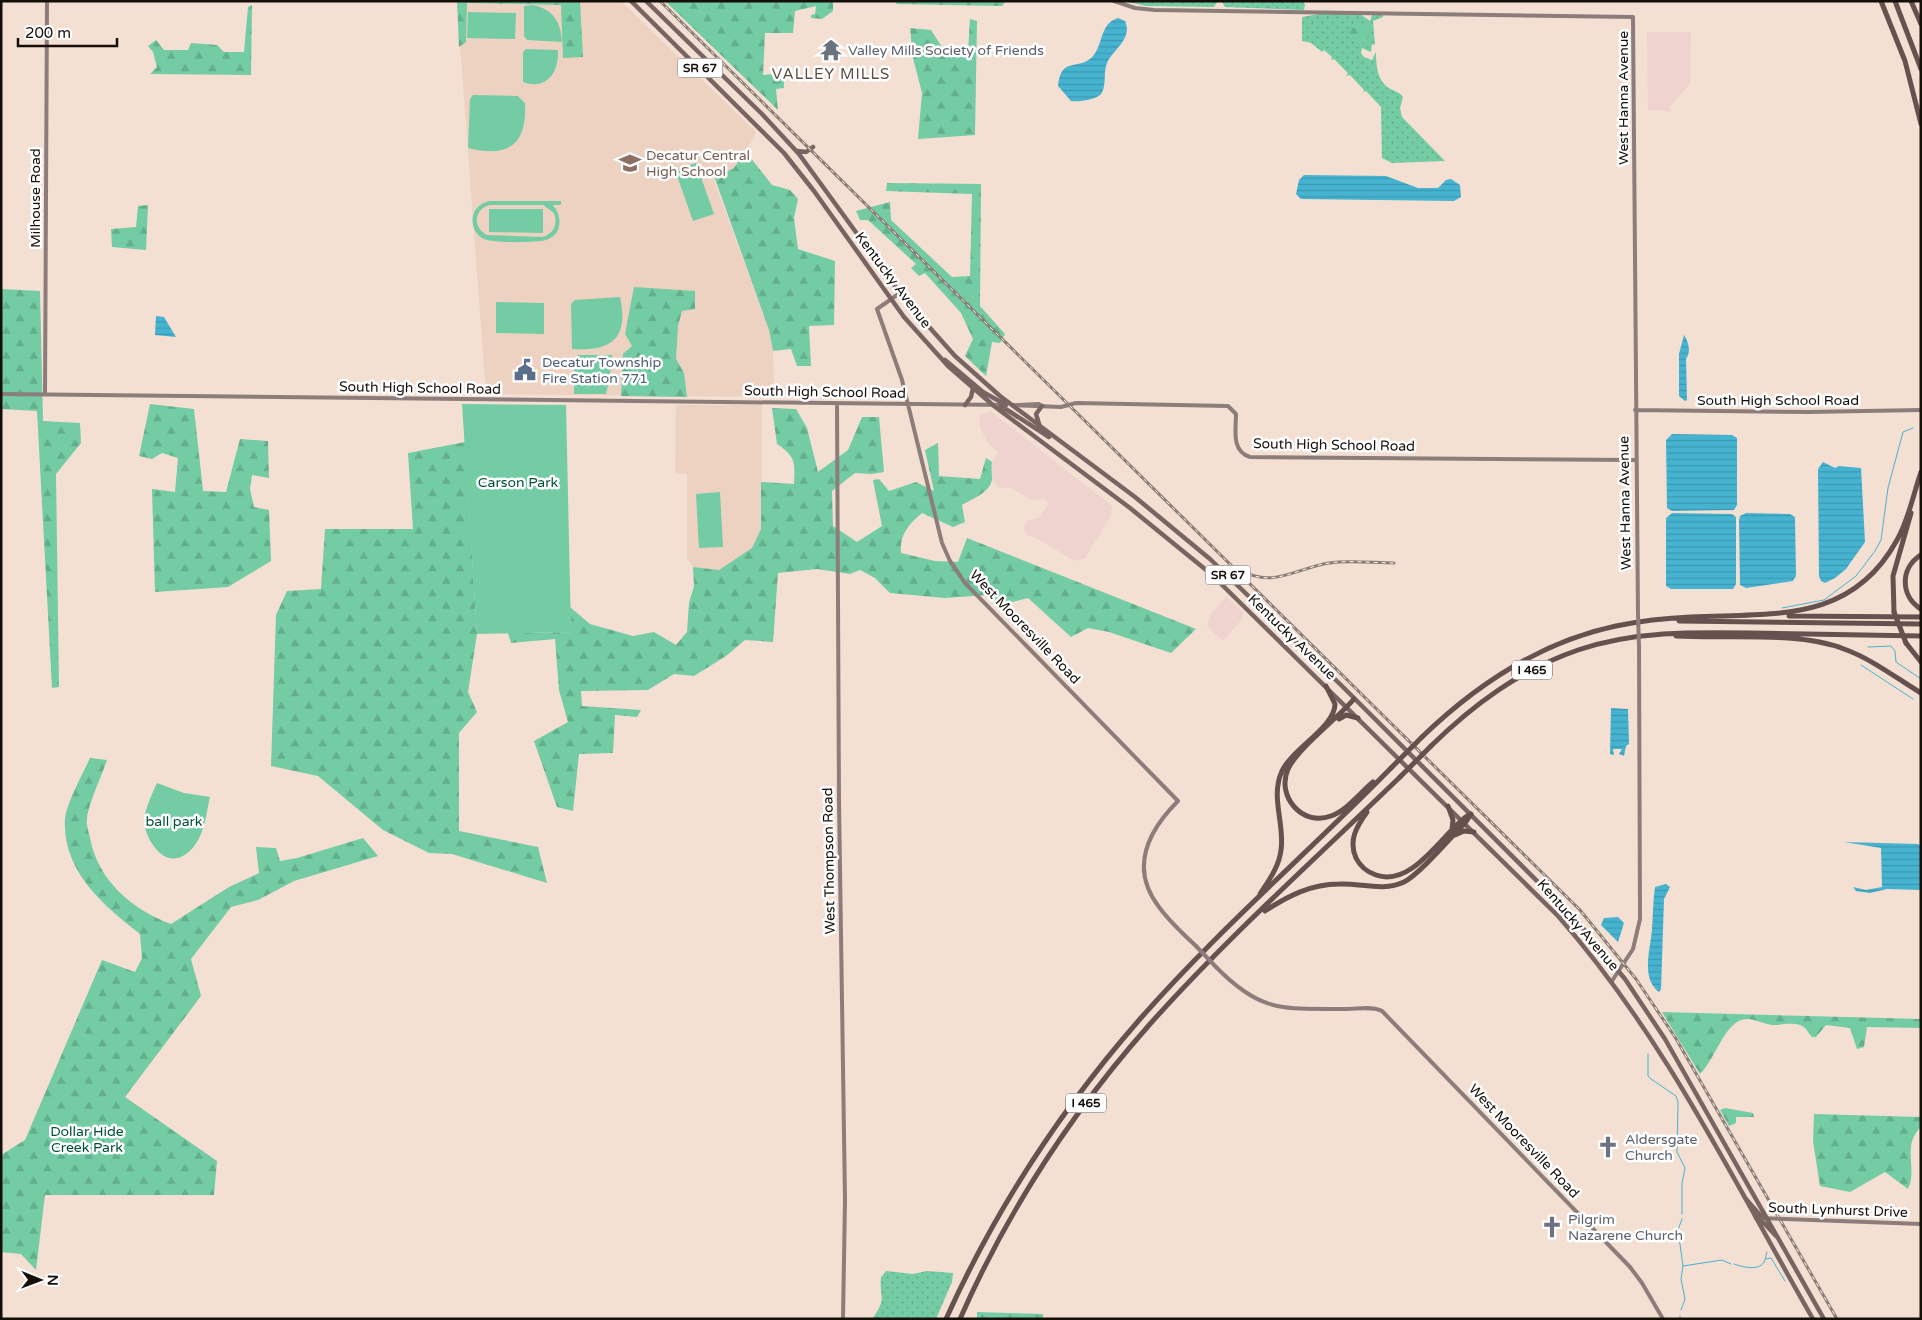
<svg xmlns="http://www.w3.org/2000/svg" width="1922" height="1320" font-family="'Varela Round',sans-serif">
	<defs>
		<pattern id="grass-dots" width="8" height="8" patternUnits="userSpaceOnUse" patternTransform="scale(1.25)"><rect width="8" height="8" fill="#73cca4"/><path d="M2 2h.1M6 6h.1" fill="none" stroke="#63ae8c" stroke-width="1.8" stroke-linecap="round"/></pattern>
		<pattern id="forest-firs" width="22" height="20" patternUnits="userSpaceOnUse" patternTransform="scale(1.25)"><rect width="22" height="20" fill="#73cca4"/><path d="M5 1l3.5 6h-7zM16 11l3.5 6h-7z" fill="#63ae8c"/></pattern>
		<pattern id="water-rules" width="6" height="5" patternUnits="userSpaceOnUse" patternTransform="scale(1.25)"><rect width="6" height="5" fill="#46b3d0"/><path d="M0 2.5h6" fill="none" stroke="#3c99b1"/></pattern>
	</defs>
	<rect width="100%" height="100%" fill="#f4dfd3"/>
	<path fill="#eed3cf" d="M1647,32H1691L1690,84L1671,105L1669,112L1663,110H1648Z
		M990,411L1112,506L1111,515L1085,558L1075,561L1036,538L1027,535L1024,529L1026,523L1029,520L1039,518L1049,503L1044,499L1031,500L1011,488H999L992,479V462L998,452L989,444L980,428L979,416Z
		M1226,597L1243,612V618L1223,641L1207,626L1210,615Z"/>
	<path fill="#edd2c1" d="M567,1H621L756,132L740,162L730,172L714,176V181L769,330L773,351L774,397L486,394L457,3L561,5Z
		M676,405H762L761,530L752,548L719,570L693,567L687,558V474L675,473Z"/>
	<path fill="url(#grass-dots)" d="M1123,1H1218L1214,7L1146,6Z
		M1303,1L1305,5L1304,10L1225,7L1222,2Z
		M1319,14H1360L1370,21L1372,15L1383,14V17L1373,21L1375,45L1372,44L1371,52L1362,48L1361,53L1364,57L1372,60L1376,52C1376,64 1377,78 1386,86C1392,91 1399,91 1403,97L1400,108L1402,117L1445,161L1392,163L1382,158L1381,107L1366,91L1363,92L1364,90L1350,75L1346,76L1348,73L1334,59L1331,60L1332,57L1324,50L1322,52L1311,43L1302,41V17Z
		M886,1271L913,1274L927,1271L953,1273L952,1282L936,1319H872C888,1297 879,1299 881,1277Z"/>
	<path fill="url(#forest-firs)" d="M457,1H580L583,57L563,58L561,5L467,3L466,42L459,47Z
		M665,1H833V11L822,19L811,18V15L815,14L816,6L795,11L793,33H765L763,75L784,73V88L776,89L778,110Z
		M897,1H1006L1002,6L896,4Z
		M252,5L251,75L150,74L157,67L153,52L148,46L156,40L164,50H188L191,43L217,45L224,52H244L248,7Z
		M970,19L977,21L975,135L918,139L922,93L913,58L910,28L931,30L947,55L968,52Z
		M1360,24L1369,26L1371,31L1366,40L1361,44L1348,35L1347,31Z
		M746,152L772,185L790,190L798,199L794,218L798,249L835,261L834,325L809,326L811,366H797L791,349L773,351L769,330L714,176L733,169Z
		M887,183L981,184L980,306L1005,334L1000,343L992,342L986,376L965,356L973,339L961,313L925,273L919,276L911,268L916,264L868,220H860L856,211L890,202L891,220L952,277L970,276L972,194L886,191Z
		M148,205L146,250L112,247L111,229L136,227L138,206Z
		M634,287L695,291V309L682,311L678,326L676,359L684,373L687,397L621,396L623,354L632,346L625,334Z
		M1,289L40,291L43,421L80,423L81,443L56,474L59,687L52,688L37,411L1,409Z
		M150,404L194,409L203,491L226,492L240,439L268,441L269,478L252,475L250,489L254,507L269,510L271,561L228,587L155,592L152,489L175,492L178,458L162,453L152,459L139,456Z
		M772,408L796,409L807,428L818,472L848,450L862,417H879L884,472L872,474L855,473L832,491L833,526L857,542L882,526L873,480L879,479L889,491L916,482L934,491L925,450L938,443L939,476L980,479L986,458L992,462C991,468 992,473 992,479C991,492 972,499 962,505L965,522L953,527L922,513C909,524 899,535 901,553L935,561L958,562L967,538L1196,629L1171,653L1109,632L1088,628L1071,637L1028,598L1000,605L987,595L945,598L890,593L875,578L860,570L850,574L817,569L778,573L773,642L745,640L726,656L694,676L674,674L648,690L581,691L582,706L641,710L637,717L615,715L613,753L579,754L573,811L557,807L534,741L568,722L559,690L555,639L511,643L508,633L571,632L570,607L590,624L633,636L654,632L676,645L687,632L689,603L694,586L693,567L719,570L752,548L761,529V482L794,484C795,462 796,457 777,444Z
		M465,442L477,634L468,692L477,712L459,733V831L538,847L547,883L452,854L429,853L383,830L318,776L271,766L276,615L287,591L321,589L325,529H413L408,453Z
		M90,758L107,760C102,775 88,805 87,819C86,825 89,833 90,838C98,881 133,910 171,924L229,887L259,873L256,847L276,848L280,861L297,858L363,838L378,856L294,881L258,900L231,907L191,959L201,996L125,1097L217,1161L214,1195H45L36,1270L21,1254L1,1252V1155L25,1140L102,960L135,972L142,958L140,934C104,906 62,871 65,819C66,805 83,773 90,758Z
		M1662,1012L1921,1019V1028L1867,1027L1864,1047L1857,1049L1850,1028L1826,1025L1816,1037H1812C1809,1034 1807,1030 1805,1028C1797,1021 1783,1025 1774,1025C1765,1025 1756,1019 1747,1019C1725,1019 1716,1059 1700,1074Z
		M1725,1108L1753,1113L1754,1117H1736V1123L1729,1126L1720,1110Z
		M1814,1114L1921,1117V1127C1901,1146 1918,1168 1908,1189L1885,1172L1850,1192L1820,1186L1813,1141Z
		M977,1312L1043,1314V1319H977Z"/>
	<path fill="#73cca4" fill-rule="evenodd" d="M533,5C553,9 561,22 562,42L527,40L524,36V6Z
		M468,12L516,13L515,39L467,38Z
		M526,49L558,50C559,71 548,91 523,82V52Z
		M473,95L518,96L525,103C527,145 509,158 468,148L470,99Z
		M696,163L714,214L693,221L675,170Z
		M489,201H561V205H553C563,217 562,235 546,240C536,243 493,243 484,239C475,235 471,225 473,216C475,208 481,203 489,201ZM490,205H543L554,213C558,224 554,233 543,237L487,235C472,227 474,209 490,205Z
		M489,209H543V233L489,232Z
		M620,297C629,338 612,352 572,349L571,304L575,300Z
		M496,302L544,303V334L496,333Z
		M578,355H612L610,377L606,394H574V360Z
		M462,404L566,405L571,632L477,634Z
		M720,492L723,547L699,548L696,494Z
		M157,783L184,793L210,797C207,809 206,823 201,834C191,858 169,869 153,845C148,838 144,828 144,819C146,807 152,794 157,783Z"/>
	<path fill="url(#water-rules)" d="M1118,18L1125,21C1133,39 1113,49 1107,63C1103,72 1107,86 1101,94C1096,100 1078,102 1071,101L1058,86C1061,55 1079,72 1093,56C1103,45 1100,23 1118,18Z
		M1304,175L1386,176L1418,188H1438L1446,180L1451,179L1460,185L1461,197L1454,201L1301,199L1296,194L1299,180Z
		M156,316L164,317L176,337L155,335Z
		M1684,335C1689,342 1691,352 1686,359L1687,400L1685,401L1679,396V354Z
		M1672,434L1732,435L1737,438V505L1734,510L1672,511L1667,508L1666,440Z
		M1823,462L1835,468L1839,466L1861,468L1865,542L1846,569L1835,578L1825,583L1821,581L1819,576L1818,469Z
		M1672,513L1732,514L1736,517V584L1733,589H1671L1666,586V518Z
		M1746,513L1790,514L1795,517L1796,576L1793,581L1746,588L1740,585L1739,520L1740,516Z
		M1611,708L1628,709L1629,744L1626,746L1624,756L1619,754L1622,749H1613L1614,755L1610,754Z
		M1844,842L1918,844L1921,846V890L1887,889L1870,893L1856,891L1853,887L1866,890L1882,887L1881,848Z
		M1666,884L1670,887L1664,899L1661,989L1659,992C1640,978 1651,948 1652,929C1653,915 1653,901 1655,887Z
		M1618,917L1624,923L1618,942L1601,925L1604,918Z"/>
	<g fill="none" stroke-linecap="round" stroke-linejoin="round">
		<path stroke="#46b3d0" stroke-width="1" d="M1782,608L1824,600L1856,576L1875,551L1881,540L1888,488L1903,432L1913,428
			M1868,647L1891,646L1895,651L1896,662L1921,679
			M1861,665L1913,699
			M1648,1054V1076L1651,1079L1676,1096L1678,1102L1677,1152L1685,1168L1682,1183V1214
			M1766,1259L1771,1258L1785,1281
			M1734,1264C1742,1267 1761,1272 1765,1260C1766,1257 1766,1255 1767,1252
			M1683,1266L1722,1260L1731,1264
			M1681,1310L1685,1299L1681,1279L1683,1266L1678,1230L1682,1219
			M1680,1316V1319"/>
		<path stroke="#8c7d7b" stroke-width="4" d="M1114,1L1135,8L1154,10L1633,17L1638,615
			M900,293L877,309L902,380L942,543L950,561L965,583L1178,801C1148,831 1129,868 1159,907C1169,921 1183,934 1196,946
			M1,394L1003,405
			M45,394L47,1
			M837,404L839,801L845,1200L843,1319
			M1013,405L1061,407L1076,403L1228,406L1236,414C1236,430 1231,451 1250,457L1636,460
			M1018,405L1039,404L1041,406
			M1635,410L1808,412L1921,410
			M1216,967C1263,1015 1285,1008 1347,1009C1358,1009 1373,1006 1382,1011L1630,1267L1642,1283L1663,1319
			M1612,981L1633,949L1640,919L1639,646
			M1756,1218L1921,1224"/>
		<path stroke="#786562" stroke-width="4.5" d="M631,1L784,153L814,191L904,317L948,366L994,406L1130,508L1211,574L1558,916C1664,1036 1734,1182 1813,1319
			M646,1L762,114L799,154L906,301L955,356L1000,396L1135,497L1210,559L1341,685L1577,921L1625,979L1665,1039L1824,1319
			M797,151L806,152L813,147
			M945,360L983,392L1006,405
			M965,405L971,397L973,388
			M1001,406L1049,437
			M1039,424L1036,414L1042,406
			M1745,1198L1760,1215L1768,1219
			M1756,1218L1764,1223L1776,1236"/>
		<path stroke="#66514e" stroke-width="5" d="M1881,1L1905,61L1921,124
			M1895,1L1921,69
			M1911,1L1921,24
			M1921,555C1900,568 1900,596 1921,609
			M1894,612L1893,576L1911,513
			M1789,616L1921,617
			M1679,621L1921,624
			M1676,636C1727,639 1798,631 1844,649C1872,659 1896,678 1921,693
			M1906,643L1921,662
			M1354,699C1337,719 1298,748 1288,769C1276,796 1302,827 1331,816C1346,811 1360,793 1373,782
			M1339,719L1346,715L1358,718
			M1422,737C1477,684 1540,642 1616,626C1640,621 1666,618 1691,617C1773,613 1851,624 1897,540C1909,519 1913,495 1921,472
			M1431,746C1474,704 1520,670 1578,650C1634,631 1692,632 1751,633C1807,634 1864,635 1921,636
			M1448,806L1453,820L1452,829
			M1367,812C1357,826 1348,840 1356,858C1360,866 1367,872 1376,875C1412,888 1442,834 1467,816
			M1455,835L1464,831L1474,832
			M1260,894C1269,880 1279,867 1281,850C1285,824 1270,797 1282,771C1292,749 1335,727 1335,704L1326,686
			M1265,911C1288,896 1311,884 1339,884C1361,883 1383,892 1404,882C1420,874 1451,837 1465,823L1471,814
			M946,1319C995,1210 1062,1108 1140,1019C1218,930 1309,852 1391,768
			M960,1319C1007,1212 1072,1112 1150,1024C1228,937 1316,858 1400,777"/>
		<g stroke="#8a7c73" stroke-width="3">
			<path id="rail" d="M660,1L1580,910L1636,979L1675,1037L1837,1319
				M1241,570C1272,589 1297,568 1329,563C1350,560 1373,563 1394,563"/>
		</g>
		<use href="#rail" stroke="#fff" stroke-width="1" stroke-dasharray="4" stroke-linecap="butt"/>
		<path stroke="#8c7d7b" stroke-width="4" d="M1638,615L1639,646
			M1196,946L1216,967"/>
		<path stroke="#66514e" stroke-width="5" d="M1894,612L1906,643
			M1391,768L1422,737
			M1400,777L1431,746"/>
	</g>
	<defs>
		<g id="temple-bare" transform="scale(1.725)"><path d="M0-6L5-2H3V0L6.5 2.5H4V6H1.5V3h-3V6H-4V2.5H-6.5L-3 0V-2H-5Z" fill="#6b7280" stroke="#fff" stroke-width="2.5" paint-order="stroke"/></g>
		<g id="school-bare" transform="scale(1.725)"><path d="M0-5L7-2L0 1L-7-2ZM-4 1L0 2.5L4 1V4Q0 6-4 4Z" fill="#8d6e63" stroke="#fff" stroke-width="2.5" paint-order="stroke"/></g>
		<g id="civic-bare" transform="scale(1.725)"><path d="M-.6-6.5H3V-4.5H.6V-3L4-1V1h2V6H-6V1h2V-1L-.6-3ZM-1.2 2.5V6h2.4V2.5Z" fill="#5c6f8a" stroke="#fff" stroke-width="2.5" paint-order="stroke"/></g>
		<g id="church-bare" transform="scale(1.725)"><path d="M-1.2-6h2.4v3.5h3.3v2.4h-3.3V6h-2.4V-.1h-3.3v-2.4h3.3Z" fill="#6b7280" stroke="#fff" stroke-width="2.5" paint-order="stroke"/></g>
	</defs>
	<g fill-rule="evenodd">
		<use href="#temple-bare" x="831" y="50"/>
		<use href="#school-bare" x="630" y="163"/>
		<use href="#civic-bare" x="525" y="370"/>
		<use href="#church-bare" x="1608" y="1147"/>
		<use href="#church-bare" x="1552" y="1227"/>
	</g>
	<g text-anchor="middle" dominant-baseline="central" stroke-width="5" stroke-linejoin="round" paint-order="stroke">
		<g fill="#fff" stroke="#5b5754" stroke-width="1">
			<rect x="677.5" y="58.5" width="45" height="19" rx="4"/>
			<rect x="1205.5" y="565.5" width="45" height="19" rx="4"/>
			<rect x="1512" y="660.5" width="40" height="19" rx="4"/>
			<rect x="1066" y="1093.5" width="40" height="19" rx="4"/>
		</g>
		<g font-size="12" font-weight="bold" fill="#150f0a">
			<text x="700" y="68">SR 67</text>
			<text x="1228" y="575">SR 67</text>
			<text x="1532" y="670">I 465</text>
			<text x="1086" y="1103">I 465</text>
		</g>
		<g font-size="14" fill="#5b616d" stroke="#fff" text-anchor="start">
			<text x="848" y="50">Valley Mills Society of Friends</text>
			<text x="1625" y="1139">Aldersgate<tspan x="1625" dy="16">Church</tspan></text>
			<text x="1568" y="1219">Pilgrim<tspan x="1568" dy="16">Nazarene Church</tspan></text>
		</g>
		<g font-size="14" fill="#150f0a" stroke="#fff">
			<text transform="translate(1623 98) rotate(-90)">West Hanna Avenue</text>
			<text transform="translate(35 198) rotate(-90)">Milhouse Road</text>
			<text transform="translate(893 280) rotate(53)">Kentucky Avenue</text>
			<text transform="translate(420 388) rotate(1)">South High School Road</text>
			<text transform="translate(825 392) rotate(1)">South High School Road</text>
			<text x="1778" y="400">South High School Road</text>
			<text transform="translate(1334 445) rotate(1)">South High School Road</text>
			<text transform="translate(1625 503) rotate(-91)">West Hanna Avenue</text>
			<text transform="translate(1025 627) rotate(46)">West Mooresville Road</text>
			<text transform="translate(1292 637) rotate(44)">Kentucky Avenue</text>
			<text transform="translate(829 861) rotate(-91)">West Thompson Road</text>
			<text transform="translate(1578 925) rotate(49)">Kentucky Avenue</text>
			<text transform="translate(1524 1141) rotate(46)">West Mooresville Road</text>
			<text transform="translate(1838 1210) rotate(2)">South Lynhurst Drive</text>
		</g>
		<g font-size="14" fill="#785e54" stroke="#fff" text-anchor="start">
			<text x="646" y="155">Decatur Central<tspan x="646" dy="16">High School</tspan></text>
		</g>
		<g font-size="14" fill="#4e5e75" stroke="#fff" text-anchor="start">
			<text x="542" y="362">Decatur Township<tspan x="542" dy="16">Fire Station 771</tspan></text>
		</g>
		<g font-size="14" fill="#005036" stroke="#fff">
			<text x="518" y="482">Carson Park</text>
			<text x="174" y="821">ball park</text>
			<text x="87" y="1131">Dollar Hide<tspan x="87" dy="16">Creek Park</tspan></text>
		</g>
		<g font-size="15" letter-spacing="1" fill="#5d4c42" stroke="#fff">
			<text x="831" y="74">VALLEY MILLS</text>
		</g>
	</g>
	<rect width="1922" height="1320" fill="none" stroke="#150f0a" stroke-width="5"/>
	<g transform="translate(40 1280) rotate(91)" stroke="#ffffff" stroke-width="4" paint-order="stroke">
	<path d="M0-4L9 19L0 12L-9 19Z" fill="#150f0a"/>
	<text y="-8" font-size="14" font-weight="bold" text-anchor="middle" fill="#150f0a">N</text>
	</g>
	<path d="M18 38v8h99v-8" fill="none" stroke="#150f0a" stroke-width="2.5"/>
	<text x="25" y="38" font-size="15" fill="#150f0a" stroke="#ffffff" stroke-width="4" paint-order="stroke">200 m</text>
</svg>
